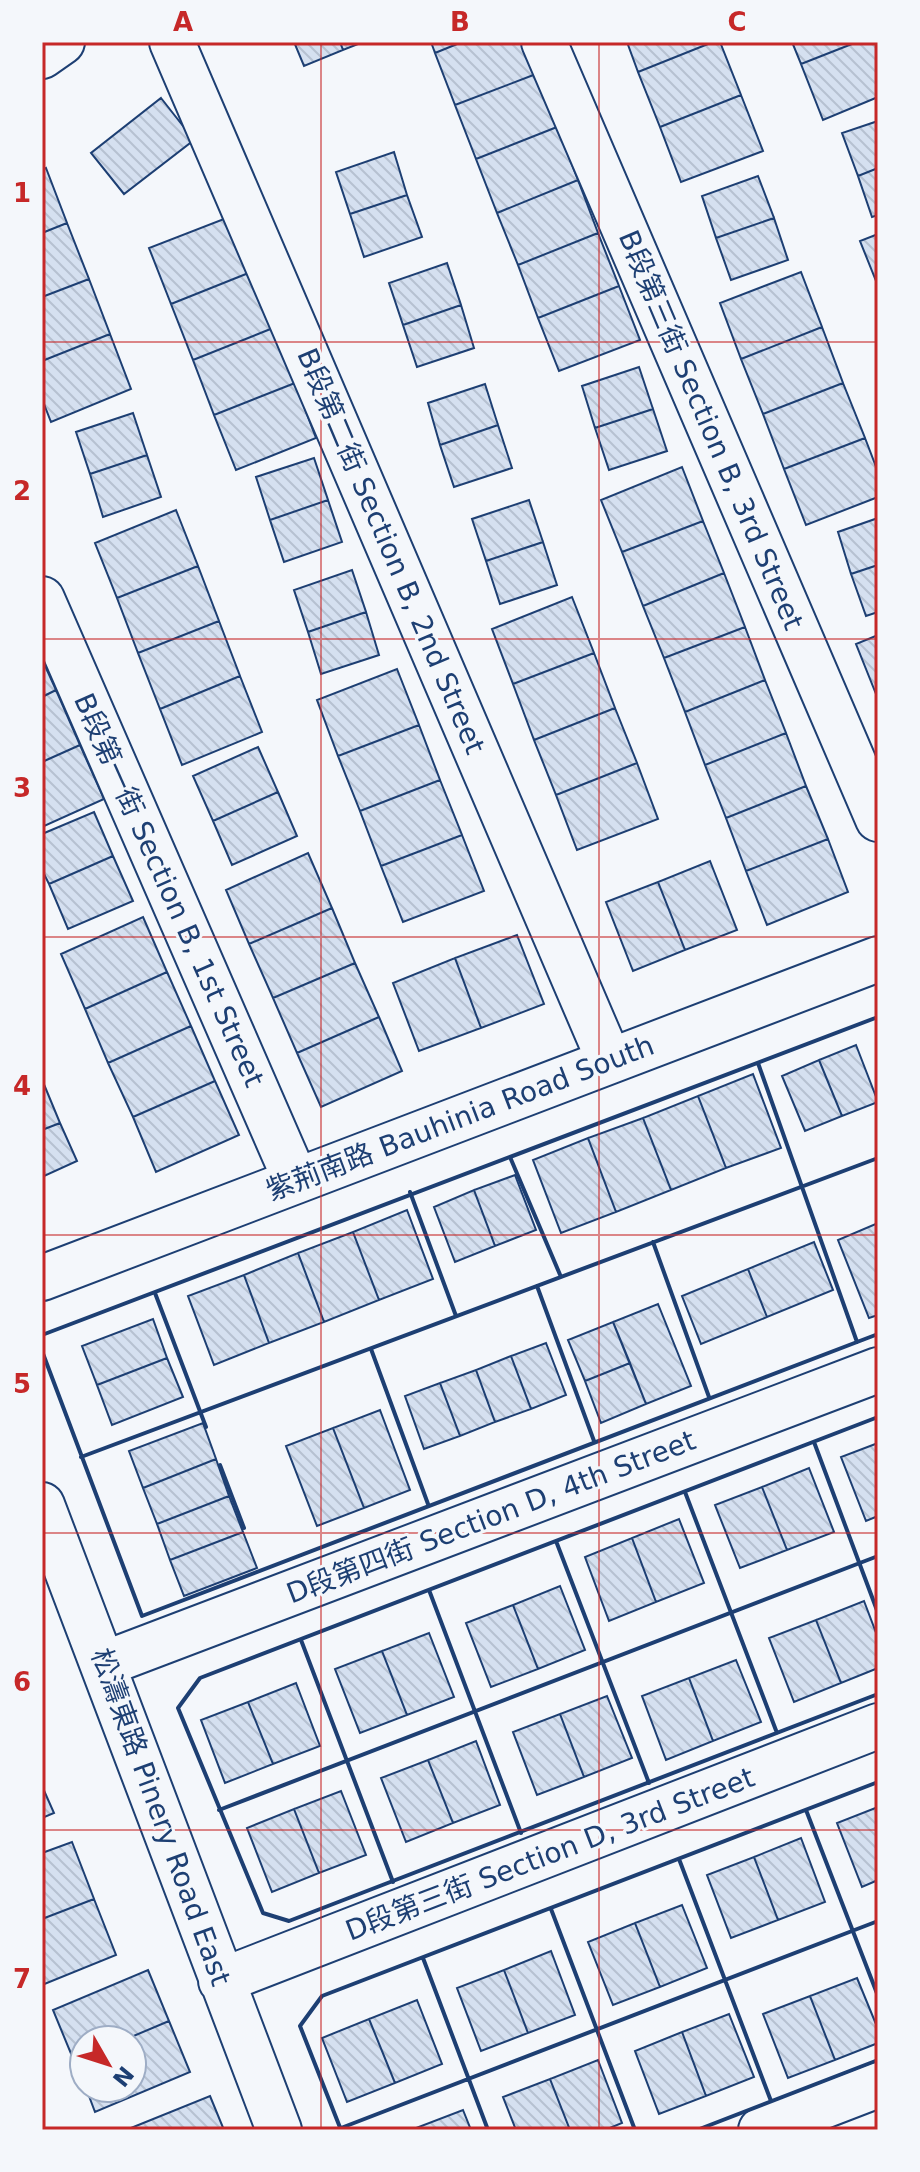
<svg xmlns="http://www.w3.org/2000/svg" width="920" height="2172" font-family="'DejaVu Sans','Noto Sans TC',sans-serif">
	<defs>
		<pattern id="building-back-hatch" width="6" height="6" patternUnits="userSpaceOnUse" patternTransform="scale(2)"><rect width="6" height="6" fill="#d5e0f0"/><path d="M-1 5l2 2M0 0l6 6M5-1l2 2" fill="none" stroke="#b6c1d1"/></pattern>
	</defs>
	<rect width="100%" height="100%" fill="#f4f7fb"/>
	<path fill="url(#building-back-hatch)" stroke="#1d3f73" stroke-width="2" d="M294,42H340L343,50L304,66Z
		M340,42H363L343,50Z
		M431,42H462L435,53Z
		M462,42H524L536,74L455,105L435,53Z
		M627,42H713L638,72Z
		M713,42H720L741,95L660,127L638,72Z
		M792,42H857L801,64Z
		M857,42H878V97L823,120L801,64Z
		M536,74L557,127L476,159L455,105Z
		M741,95L763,151L681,182L660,127Z
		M161,98L194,140L124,194L91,153Z
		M878,121V168L858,176L842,133Z
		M557,127L578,180L497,213L476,159Z
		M394,152L407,195L350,214L336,172Z
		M46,168L67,223L42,233V170Z
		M878,168V215L872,217L858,176Z
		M758,176L774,218L716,238L702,196Z
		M578,180L598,233L518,265L497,213Z
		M407,195L422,237L364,257L350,214Z
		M229,217L251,272L171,304L149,248Z
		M774,218L788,260L731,280L716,238Z
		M67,223L89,279L42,297V233Z
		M598,233L619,286L538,318L518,265Z
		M878,234V286L860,241Z
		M447,263L461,305L403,325L389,283Z
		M251,272L273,328L193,360L171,304Z
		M801,272L822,327L741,359L720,303Z
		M89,279L110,334L42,361V297Z
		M619,286L640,340L559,371L538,318Z
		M461,305L474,348L417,367L403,325Z
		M822,327L843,383L763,414L741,359Z
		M273,328L295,383L214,415L193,360Z
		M110,334L131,389L51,422L42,399V361Z
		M639,367L653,409L595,428L582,386Z
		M295,383L316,438L236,470L214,415Z
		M843,383L865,438L784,469L763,414Z
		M485,384L498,425L440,445L428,403Z
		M653,409L667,451L609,470L595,428Z
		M133,413L147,455L90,474L76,432Z
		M498,425L512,468L454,487L440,445Z
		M865,438L878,472V497L806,525L784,469Z
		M147,455L161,497L103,517L90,474Z
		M314,458L328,500L270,520L256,477Z
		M682,467L703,521L622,552L601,500Z
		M328,500L342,542L284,562L270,520Z
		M529,500L543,542L486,561L472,519Z
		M176,510L198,566L117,598L95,543Z
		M878,518V565L851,574L838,532Z
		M703,521L724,573L643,606L622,552Z
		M543,542L557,585L500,604L486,561Z
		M878,565V612L866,616L851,574Z
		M198,566L219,621L138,653L117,598Z
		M352,570L366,612L308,632L294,590Z
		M724,573L745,627L664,658L643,606Z
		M572,597L594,653L513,684L492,629Z
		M366,612L379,655L321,674L308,632Z
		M219,621L240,676L160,709L138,653Z
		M745,627L765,680L685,712L664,658Z
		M878,635V699L856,644Z
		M594,653L615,708L534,740L513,684Z
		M42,659L56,690L42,697Z
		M397,669L419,725L338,756L317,700Z
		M240,676L262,732L182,765L160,709Z
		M765,680L786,733L705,765L685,712Z
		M56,690L80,745L42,762V697Z
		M615,708L637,763L556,795L534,740Z
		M419,725L440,780L360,811L338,756Z
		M786,733L806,786L726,818L705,765Z
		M80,745L104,799L42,827V762Z
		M258,747L278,792L213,821L193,776Z
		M637,763L658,819L577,850L556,795Z
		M440,780L462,835L381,866L360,811Z
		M806,786L828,839L746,871L726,818Z
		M278,792L297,836L232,865L213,821Z
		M94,812L113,856L49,884L42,870V834Z
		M462,835L484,891L403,922L381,866Z
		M828,839L848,892L767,925L746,871Z
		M308,853L332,908L249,944L226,890Z
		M113,856L133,901L68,929L49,884Z
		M710,861L737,930L685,950L658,882Z
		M658,882L685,950L633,971L606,902Z
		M332,908L355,963L273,998L249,944Z
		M143,917L167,972L85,1009L61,954Z
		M517,935L544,1004L481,1028L455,958Z
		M455,958L481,1028L419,1051L393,983Z
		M355,963L379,1017L297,1053L273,998Z
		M167,972L191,1026L108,1063L85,1009Z
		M379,1017L402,1071L321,1107L297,1053Z
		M191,1026L215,1081L133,1117L108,1063Z
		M856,1045L878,1102L842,1116L819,1060Z
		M819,1060L842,1116L805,1131L782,1076Z
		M753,1074L781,1148L726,1168L698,1096Z
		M215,1081L239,1135L156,1172L133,1117Z
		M43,1082L60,1123L42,1130V1083Z
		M698,1096L726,1168L671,1190L643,1118Z
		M643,1118L671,1190L616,1212L588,1138Z
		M60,1123L77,1161L42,1177V1130Z
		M588,1138L616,1212L561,1233L533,1160Z
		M515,1175L536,1230L495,1246L474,1190Z
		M474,1190L495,1246L455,1262L434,1207Z
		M407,1210L433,1279L379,1300L353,1232Z
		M878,1223V1315L869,1318L838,1240Z
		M353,1232L379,1300L324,1322L298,1253Z
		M814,1242L833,1290L767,1317L748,1269Z
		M298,1253L324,1322L269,1343L244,1275Z
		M748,1269L767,1317L701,1344L682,1296Z
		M244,1275L269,1343L214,1365L188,1296Z
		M658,1304L691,1386L646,1404L613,1322Z
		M153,1319L167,1358L97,1385L82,1346Z
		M613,1322L630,1363L585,1381L568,1340Z
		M546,1343L566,1395L531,1409L511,1356Z
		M511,1356L531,1409L495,1422L476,1370Z
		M167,1358L183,1397L112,1425L97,1385Z
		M630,1363L646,1404L601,1423L585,1381Z
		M476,1370L495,1422L460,1436L440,1383Z
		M440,1383L460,1436L424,1449L405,1396Z
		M380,1410L410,1490L364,1508L333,1428Z
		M203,1423L216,1459L143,1488L129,1451Z
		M333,1428L364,1508L317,1526L286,1446Z
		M878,1443V1516L866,1521L841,1457Z
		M216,1459L229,1496L157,1524L143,1488Z
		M809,1468L834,1532L787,1550L762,1487Z
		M762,1487L787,1550L740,1568L715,1505Z
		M229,1496L243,1532L170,1560L157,1524Z
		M679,1519L704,1583L656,1602L632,1538Z
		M243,1532L257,1568L184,1596L170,1560Z
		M632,1538L656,1602L609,1621L585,1557Z
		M560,1586L585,1650L538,1669L513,1605Z
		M864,1601L878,1638V1668L841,1683L816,1620Z
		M513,1605L538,1669L491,1687L466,1623Z
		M816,1620L841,1683L794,1702L769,1638Z
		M429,1633L454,1697L407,1715L382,1651Z
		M382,1651L407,1715L360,1733L335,1669Z
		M736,1660L761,1722L713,1741L689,1678Z
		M689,1678L713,1741L666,1760L642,1696Z
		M296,1683L320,1746L273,1764L248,1702Z
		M607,1696L632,1758L584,1777L560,1714Z
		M248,1702L273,1764L225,1783L201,1720Z
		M560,1714L584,1777L537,1795L513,1732Z
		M476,1741L500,1805L453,1823L428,1760Z
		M428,1760L453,1823L406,1842L381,1778Z
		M42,1786L54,1813L42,1818Z
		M341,1791L366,1855L319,1873L294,1809Z
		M878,1807V1880L862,1887L837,1823Z
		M294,1809L319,1873L272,1892L247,1828Z
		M801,1838L825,1902L778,1920L754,1857Z
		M72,1842L94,1899L42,1919V1853Z
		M754,1857L778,1920L731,1938L707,1875Z
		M94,1899L116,1955L42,1985V1919Z
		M682,1905L707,1968L660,1987L635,1923Z
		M635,1923L660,1987L613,2005L588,1942Z
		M551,1951L575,2015L528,2033L504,1970Z
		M148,1970L169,2021L124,2040H84V2057L74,2061L53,2010Z
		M504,1970L528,2033L481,2051L457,1988Z
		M857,1978L878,2029V2043L835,2060L810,1996Z
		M810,1996L835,2060L788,2078L763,2014Z
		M417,2000L442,2064L395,2083L369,2019Z
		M729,2014L754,2077L706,2096L682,2032Z
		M369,2019L395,2083L347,2102L322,2038Z
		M169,2021L190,2072L95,2112L86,2088H132V2040H124Z
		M682,2032L706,2096L659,2114L635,2051Z
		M84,2057V2084L74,2061Z
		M598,2060L622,2123L605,2130H570L550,2079Z
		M550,2079L570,2130H516L503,2097Z
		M210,2096L224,2130H126Z
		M463,2110L471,2130H417L416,2128Z"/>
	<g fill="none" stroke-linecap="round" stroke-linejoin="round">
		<g stroke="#1d3f73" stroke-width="48">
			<path id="minor" d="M172,42L609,1060
				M544,42L878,819
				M42,56L62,42
				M42,599L296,1181
				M42,1278L878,959
				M42,1505L279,2130
				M104,1664L878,1370
				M221,1981L878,1726
				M761,2130L878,2085"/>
		</g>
		<use href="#minor" stroke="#f4f7fb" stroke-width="44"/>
		<path stroke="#1d3f73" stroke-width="4" d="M758,1063L857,1342
			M510,1157L561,1277
			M410,1192L456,1316
			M653,1242L709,1397
			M537,1286L594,1441
			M155,1293L206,1427
			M42,1335L878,1017
			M371,1349L428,1504
			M42,1351L142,1616L878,1334
			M878,1417L200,1678L178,1708L263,1913L289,1921L878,1694
			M814,1442L878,1613
			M81,1457L878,1158
			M220,1465L244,1528
			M685,1492L777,1733
			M556,1541L649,1783
			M429,1590L521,1833
			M301,1640L393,1882
			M219,1810L878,1556
			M806,1810L878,1996
			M679,1859L771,2101
			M551,1909L635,2130
			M423,1958L488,2130
			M341,2128L878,1921
			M341,2130L300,2026L322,1996L878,1782
			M697,2130L878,2060"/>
	</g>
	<path fill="none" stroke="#c62828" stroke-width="2" stroke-opacity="0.55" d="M321,42V2130M599,42V2130M42,342H878M42,639H878M42,937H878M42,1235H878M42,1533H878M42,1830H878"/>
	<g text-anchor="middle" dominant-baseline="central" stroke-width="6" stroke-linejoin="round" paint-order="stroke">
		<g font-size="28" fill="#1d3f73" stroke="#f4f7fb">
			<text transform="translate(711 430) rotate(67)">B段第三街 Section B, 3rd Street</text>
			<text transform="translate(391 551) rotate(67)">B段第二街 Section B, 2nd Street</text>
			<text transform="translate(169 890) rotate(66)">B段第一街 Section B, 1st Street</text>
			<text transform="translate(460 1118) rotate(-21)">紫荊南路 Bauhinia Road South</text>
			<text transform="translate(491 1517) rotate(-21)">D段第四街 Section D, 4th Street</text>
			<text transform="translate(161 1817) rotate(70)">松濤東路 Pinery Road East</text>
			<text transform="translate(550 1854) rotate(-21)">D段第三街 Section D, 3rd Street</text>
		</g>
	</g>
	<rect width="920" height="2172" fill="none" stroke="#f4f7fb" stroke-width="88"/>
	<g transform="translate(108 2064) rotate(129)"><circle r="38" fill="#f4f7fb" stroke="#9eadc5" stroke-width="2"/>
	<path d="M0-6L14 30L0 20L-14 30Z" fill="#c62828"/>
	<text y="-12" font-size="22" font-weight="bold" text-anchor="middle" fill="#1d3f73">N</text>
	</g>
	<rect x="44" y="44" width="832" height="2084" fill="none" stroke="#c62828" stroke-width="3"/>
	<g font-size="26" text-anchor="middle" font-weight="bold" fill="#c62828">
		<text x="183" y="31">A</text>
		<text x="460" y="31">B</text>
		<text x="737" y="31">C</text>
		<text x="22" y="202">1</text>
		<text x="22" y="500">2</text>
		<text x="22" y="797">3</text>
		<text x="22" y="1095">4</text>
		<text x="22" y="1393">5</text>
		<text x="22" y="1691">6</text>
		<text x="22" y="1988">7</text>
	</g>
</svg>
